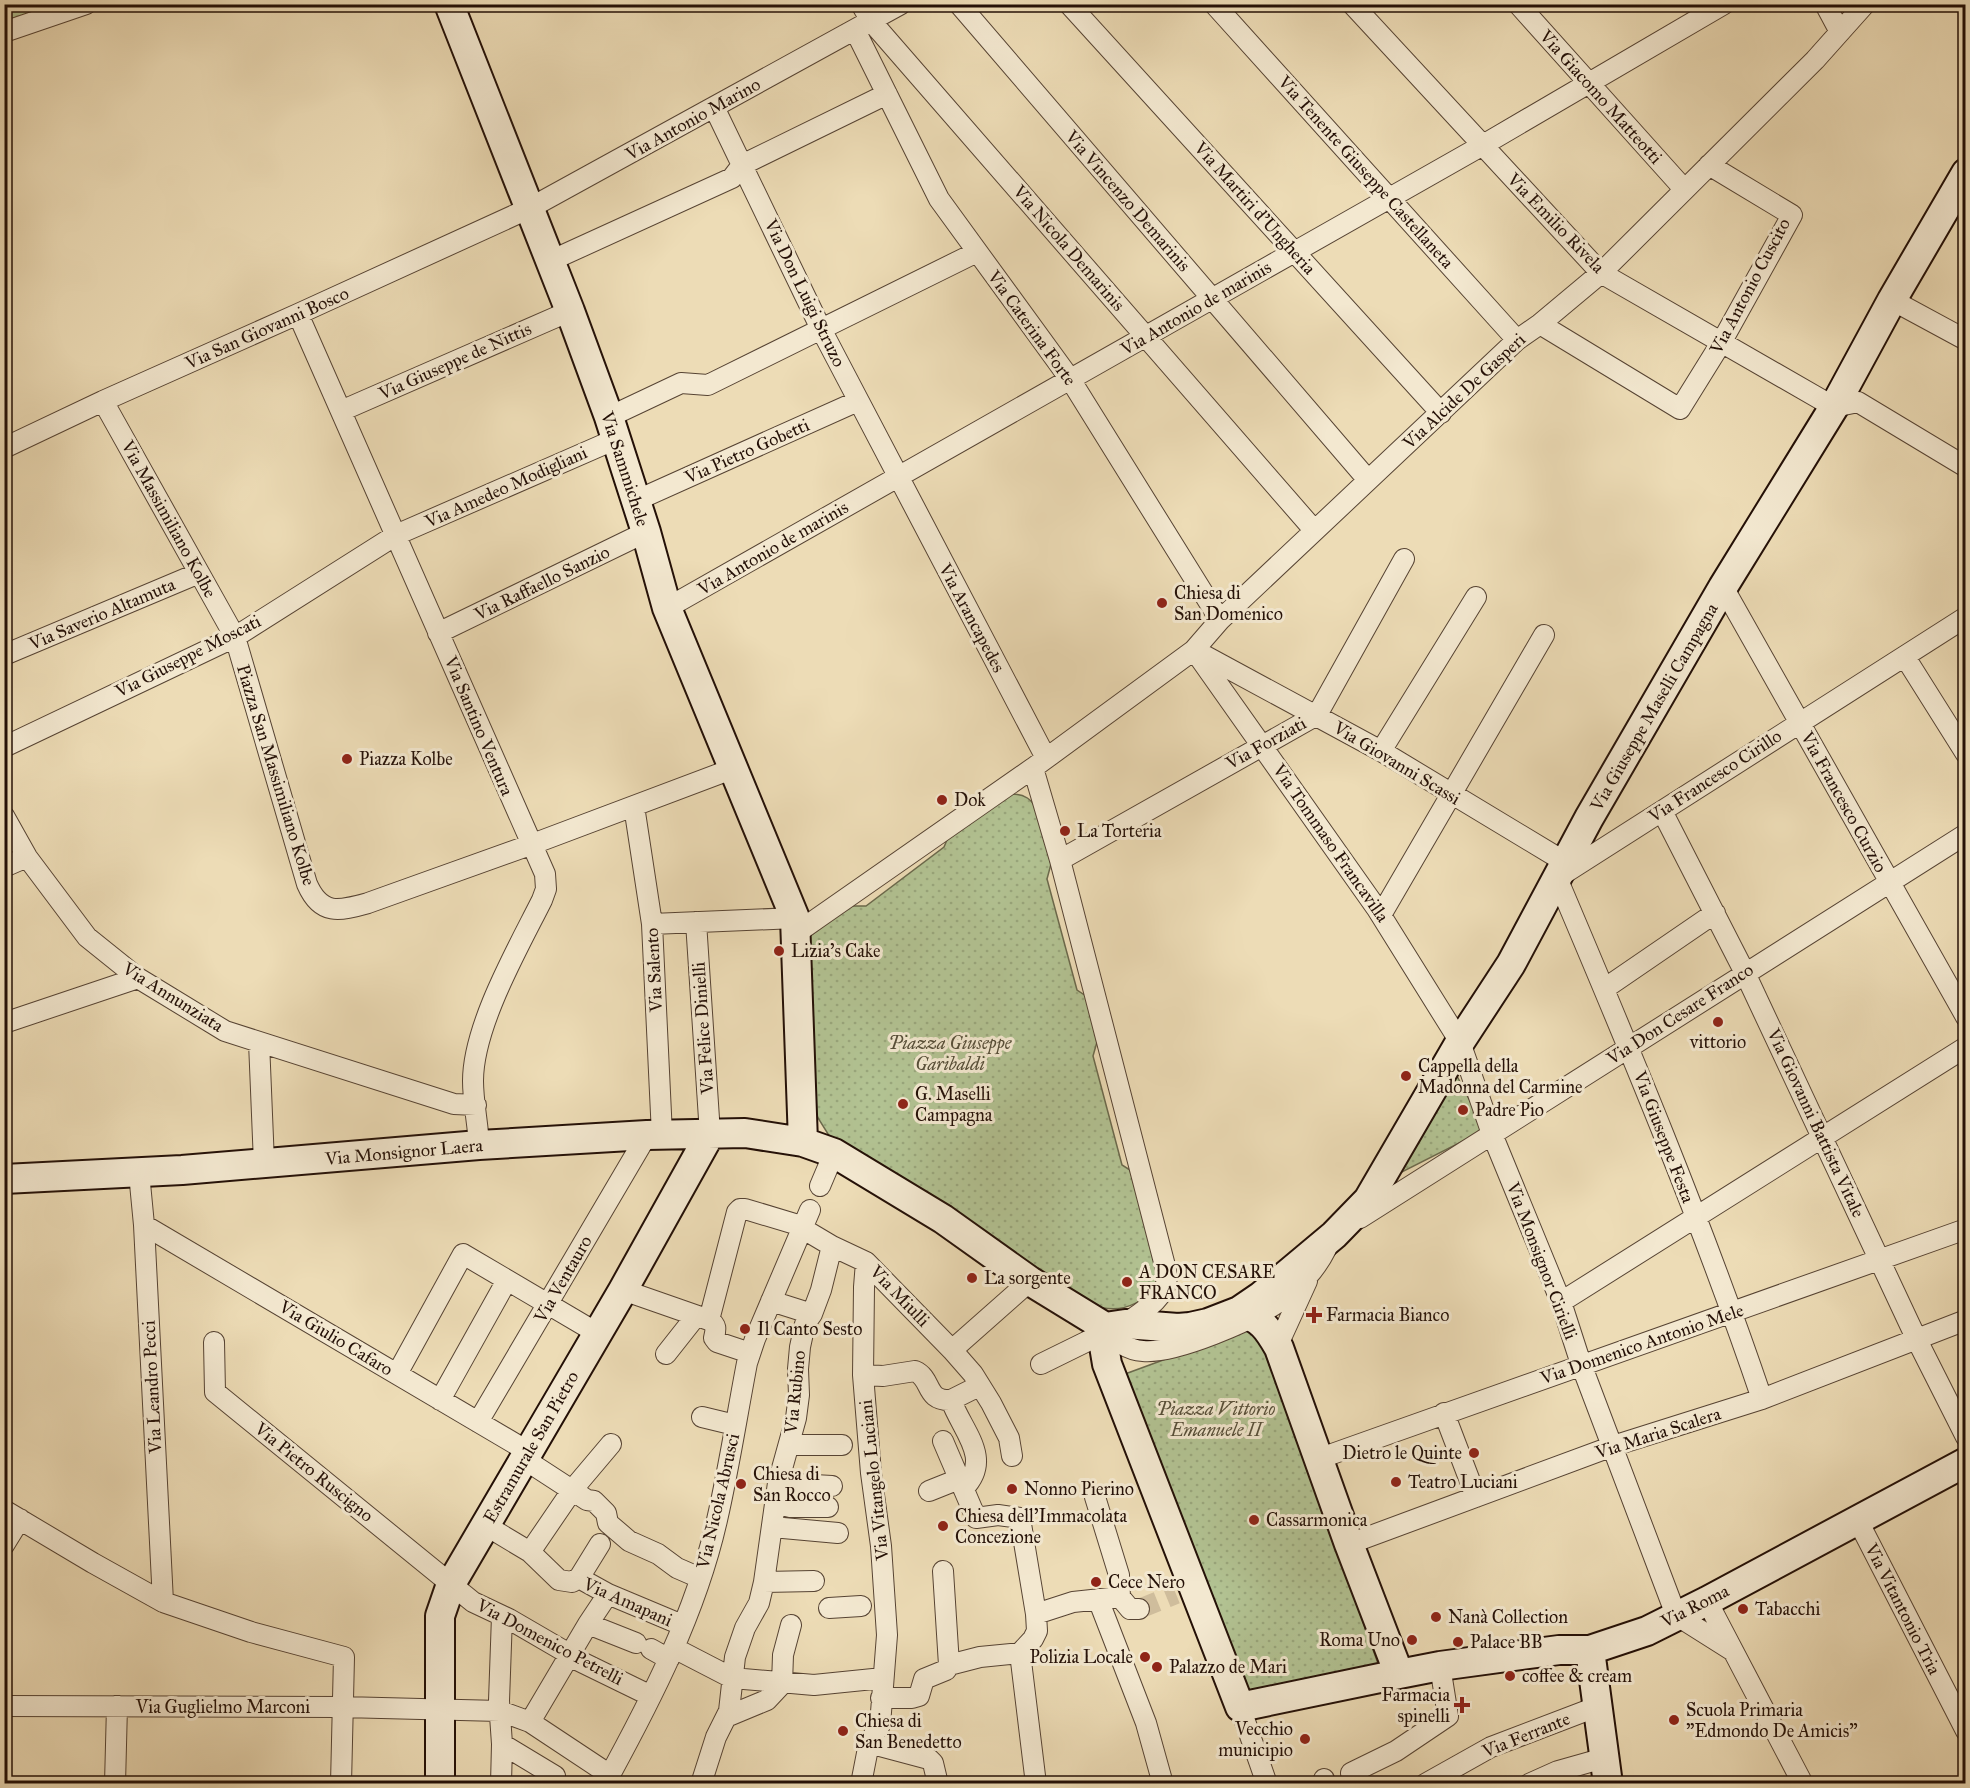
<svg xmlns="http://www.w3.org/2000/svg" width="1970" height="1788" font-family="'IM FELL Great Primer',serif">
	<defs>
		<pattern id="cemetery-stones" width="16" height="16" patternUnits="userSpaceOnUse" patternTransform="scale(1.5)"><rect width="16" height="16" fill="#b2c292"/><path d="M2 7V4a2 2 0 0 1 4 0v3zM10 15v-3a2 2 0 0 1 4 0v3z" fill="#99a67c"/></pattern>
		<pattern id="park-dots" width="8" height="8" patternUnits="userSpaceOnUse" patternTransform="scale(1.5)"><rect width="8" height="8" fill="#b2c292"/><path d="M2 2h.1M6 6h.1" fill="none" stroke="#99a67c" stroke-width="1.8" stroke-linecap="round"/></pattern>
	</defs>
	<rect width="100%" height="100%" fill="#eddcb6"/>
	<filter id="stains"><feTurbulence type="fractalNoise" baseFrequency=".00333" numOctaves="4"/><feColorMatrix values="0 0 0 0 .2 0 0 0 0 .09 0 0 0 0 .02 0 0 0 .5 -.17"/></filter>
	<radialGradient id="worn" r=".72"><stop offset=".6" stop-color="#630" stop-opacity="0"/><stop offset="1" stop-color="#630" stop-opacity=".3"/></radialGradient>
	<path fill="url(#cemetery-stones)" stroke="#6b694c" stroke-width="1.5" d="M5,4L65,5L5,25Z"/>
	<path fill="url(#park-dots)" stroke="#6b694c" stroke-width="1.5" d="M1011,794C1025,794 1032,799 1037,811L1051,864L1047,879L1077,990L1086,996L1097,1042L1093,1056L1122,1165L1130,1170L1158,1273L1156,1291C1131,1308 1118,1314 1087,1304L833,1142L818,1118L812,1102L809,937L850,906H866L944,847L949,835Z
		M1457,1076L1485,1130L1398,1174Z
		M1256,1326L1380,1669L1245,1695L1125,1374Z"/>
	<g fill="none" stroke-linecap="round" stroke-linejoin="round">
		<path stroke="#cfbd9c" stroke-width="20" stroke-dasharray="20 10" stroke-linecap="butt" d="M1139,1609L1176,1594"/>
		<g stroke="#564333" stroke-width="22">
			<path id="street" d="M861,4L871,21L1314,530
				M959,4L1368,480
				M1069,4L1441,413
				M1214,4L1517,340
				M1352,4L1601,273L1834,407L1858,402L1966,467
				M1518,4L1684,189
				M1825,4L1840,32
				M855,30L939,199L1070,379L1220,620
				M4,32L86,4
				M714,107L821,329L1046,758
				M550,261L732,178L742,165L887,94
				M1892,300L1966,340
				M298,314L545,874L546,889L542,900C518,948 473,1026 473,1081C473,1102 478,1124 479,1145
				M1540,324L1680,409L1721,343L1792,215L1709,165
				M103,401L235,637L307,884C321,916 339,911 368,903L530,845L732,769
				M341,411L570,311
				M609,417L681,383L708,385L977,252
				M4,448L103,401L298,314L530,208L901,4
				M635,501L858,401
				M1723,587L1966,1017
				M667,608L1483,145L1724,4
				M438,633L646,532
				M1194,650L1377,909L1460,1042L1492,1134L1561,1302L1581,1364L1676,1615L1733,1651
				M1198,652L1381,751L1565,862
				M4,655L199,573
				M1905,657L1966,754
				M4,747L235,637L396,535L616,439
				M1381,751L1476,597
				M1033,768L1060,860L1164,1262C1165,1267 1167,1272 1167,1277C1167,1298 1140,1313 1125,1324
				M634,806L652,924L662,1135
				M1662,811L1745,973L1917,1340L1966,1437
				M4,816L27,857L87,937L138,978L225,1031L454,1104L476,1105
				M1060,860L1317,715L1404,559
				M4,867L27,857
				M1381,915L1544,635
				M696,922L710,1134
				M652,924L795,918
				M795,934L1033,768L1194,650L1220,620L1517,340L1540,324L1601,273L1815,60L1865,4
				M1604,989L1715,913
				M4,1023L138,978
				M259,1042L264,1163
				M139,1173L144,1225L163,1602
				M820,1186L834,1153
				M1360,1218L1966,834
				M144,1225L529,1452
				M623,1290L709,1320C717,1325 716,1329 714,1338L717,1342L750,1353
				M771,1301L812,1314
				M1561,1302L1966,1047
				M709,1320L737,1212L740,1209H745L795,1224L832,1246L866,1262L952,1350L973,1374L991,1403L1009,1438L1012,1456
				M1105,1327C1114,1340 1127,1350 1143,1351C1175,1354 1254,1320 1280,1301C1300,1286 1315,1271 1326,1249
				M214,1342L215,1392L473,1602L509,1619L564,1651L569,1656L651,1696
				M1279,1348L1281,1338L1307,1281
				M952,1350L1030,1281
				M666,1354L696,1316
				M1041,1364L1102,1334
				M397,1374L463,1254L597,1333
				M863,1375L883,1376L915,1371C933,1379 924,1401 951,1400
				M1762,1399C1702,1222 1630,1050 1557,878L1966,617
				M440,1400L507,1280
				M1444,1413L1476,1497
				M702,1417L735,1425
				M478,1422L647,1135
				M943,1441L976,1518L998,1515L1020,1518L1036,1614L1037,1631L1033,1639L1020,1653
				M789,1445H842
				M524,1459L587,1500L594,1501L606,1513L608,1523L629,1541L658,1554L677,1568L700,1578
				M1318,1459L1966,1229
				M778,1483L832,1486
				M964,1488C993,1458 962,1431 951,1400L979,1386
				M929,1491L959,1479
				M1095,1497L1119,1575L1120,1597
				M789,1507H828
				M4,1510L93,1563L163,1602L251,1632L344,1657L341,1784
				M1857,1519L1966,1731
				M485,1525L530,1552L559,1580L572,1582L579,1578L608,1594L682,1625
				M772,1527L838,1533
				M1349,1544L1613,1446L1762,1399L1966,1320
				M4,1545L20,1519
				M530,1552L573,1489L611,1444
				M943,1571L949,1665
				M579,1578L600,1544
				M764,1582L814,1581
				M1098,1599L1146,1723L1163,1784
				M1707,1601L1803,1784
				M829,1608L861,1606
				M1036,1614L1073,1602L1120,1597L1130,1609H1139
				M588,1624L636,1643
				M674,1648L732,1678L814,1685L883,1678
				M651,1649L669,1659
				M1020,1653L1036,1784
				M881,1698H912L919,1696L924,1679L946,1670L949,1665L980,1657L1020,1653
				M4,1706L342,1707L500,1711L530,1722L610,1775
				M1240,1707L1267,1784
				M726,1717L767,1700L782,1684L783,1655L791,1625
				M530,1722L588,1624L608,1594
				M869,1743L929,1759L933,1763L938,1784
				M502,1744L555,1776
				M1324,1779L1325,1784
				M115,1784L117,1706
				M501,1784L502,1744L499,1701L502,1616
				M605,1784C651,1700 696,1613 717,1520C729,1468 737,1415 747,1363L755,1339L810,1210
				M701,1784L716,1737L729,1711L735,1657L745,1628L759,1603L764,1582L778,1483L796,1418L799,1395L798,1369L800,1347L805,1324L812,1314L821,1290L832,1246
				M861,1784L869,1743L880,1725L887,1635L881,1546L871,1473L863,1375L864,1287L866,1262
				M1354,1784L1351,1773L1396,1751L1448,1716L1440,1666
				M1425,1784L1491,1747L1596,1707
				M1529,1784L1558,1771L1604,1758"/>
		</g>
		<g stroke="#241007" stroke-width="32">
			<path id="secondary" d="M449,4L570,311L609,417L646,532L667,608L795,918L803,1142
				M4,1179L182,1170L479,1145L647,1135L745,1133L803,1142L834,1153L943,1219L1030,1281L1105,1327
				M1105,1327L1125,1324L1178,1328L1190,1327L1208,1323L1239,1311L1261,1296L1334,1235L1368,1200L1460,1042L1511,964L1589,818L1723,587L1834,407L1892,300L1966,173
				M1105,1327L1102,1334L1107,1364L1240,1707L1399,1674L1349,1544L1279,1348C1267,1327 1261,1319 1239,1311
				M1590,1650L1608,1784
				M1399,1674L1440,1666L1559,1650H1590L1647,1631L1707,1601L1966,1462
				M440,1784V1616L451,1584L623,1290L710,1134"/>
		</g>
		<use href="#street" stroke="#f3e8d0" stroke-width="20"/>
		<use href="#secondary" stroke="#f3e8d0" stroke-width="28"/>
	</g>
	<g fill="#8f2418" stroke="#f3e8d0" stroke-width="2">
		<circle cx="1162" cy="603" r="6"/>
		<circle cx="347" cy="759" r="6"/>
		<circle cx="942" cy="800" r="6"/>
		<circle cx="1065" cy="831" r="6"/>
		<circle cx="779" cy="951" r="6"/>
		<circle cx="1718" cy="1022" r="6"/>
		<circle cx="1406" cy="1076" r="6"/>
		<circle cx="903" cy="1104" r="6"/>
		<circle cx="1463" cy="1110" r="6"/>
		<circle cx="972" cy="1278" r="6"/>
		<circle cx="1127" cy="1282" r="6"/>
		<path d="M1311 1306h6v6h6v6h-6v6h-6v-6h-6v-6h6z"/>
		<circle cx="745" cy="1329" r="6"/>
		<circle cx="1474" cy="1453" r="6"/>
		<circle cx="1396" cy="1482" r="6"/>
		<circle cx="741" cy="1484" r="6"/>
		<circle cx="1012" cy="1489" r="6"/>
		<circle cx="1254" cy="1520" r="6"/>
		<circle cx="943" cy="1526" r="6"/>
		<circle cx="1096" cy="1582" r="6"/>
		<circle cx="1743" cy="1609" r="6"/>
		<circle cx="1436" cy="1617" r="6"/>
		<circle cx="1412" cy="1640" r="6"/>
		<circle cx="1458" cy="1642" r="6"/>
		<circle cx="1145" cy="1657" r="6"/>
		<circle cx="1157" cy="1667" r="6"/>
		<circle cx="1510" cy="1676" r="6"/>
		<path d="M1459 1696h6v6h6v6h-6v6h-6v-6h-6v-6h6z"/>
		<circle cx="1674" cy="1720" r="6"/>
		<circle cx="843" cy="1731" r="6"/>
		<circle cx="1305" cy="1739" r="6"/>
	</g>
	<g text-anchor="middle" dominant-baseline="central" stroke-width="6" stroke-linejoin="round" paint-order="stroke">
		<g font-size="18" fill="#241007" stroke="#f3e8d0">
			<text transform="translate(1601 97) rotate(48)">Via Giacomo Matteotti</text>
			<text transform="translate(693 119) rotate(-29)">Via Antonio Marino</text>
			<text transform="translate(1366 172) rotate(48)">Via Tenente Giuseppe Castellaneta</text>
			<text transform="translate(1128 201) rotate(49)">Via Vincenzo Demarinis</text>
			<text transform="translate(1255 208) rotate(48)">Via Martiri d'Ungheria</text>
			<text transform="translate(1556 223) rotate(46)">Via Emilio Rivela</text>
			<text transform="translate(1069 248) rotate(49)">Via Nicola Demarinis</text>
			<text transform="translate(1750 286) rotate(-62)">Via Antonio Cuscito</text>
			<text transform="translate(805 293) rotate(64)">Via Don Luigi Struzo</text>
			<text transform="translate(1196 308) rotate(-30)">Via Antonio de marinis</text>
			<text transform="translate(267 328) rotate(-24)">Via San Giovanni Bosco</text>
			<text transform="translate(1032 328) rotate(54)">Via Caterina Forte</text>
			<text transform="translate(455 361) rotate(-24)">Via Giuseppe de Nittis</text>
			<text transform="translate(1464 391) rotate(-43)">Via Alcide De Gasperi</text>
			<text transform="translate(747 451) rotate(-24)">Via Pietro Gobetti</text>
			<text transform="translate(625 469) rotate(72)">Via Sammichele</text>
			<text transform="translate(506 487) rotate(-24)">Via Amedeo Modigliani</text>
			<text transform="translate(169 519) rotate(61)">Via Massimiliano Kolbe</text>
			<text transform="translate(773 548) rotate(-30)">Via Antonio de marinis</text>
			<text transform="translate(542 583) rotate(-26)">Via Raffaello Sanzio</text>
			<text transform="translate(102 614) rotate(-23)">Via Saverio Altamuta</text>
			<text transform="translate(972 618) rotate(62)">Via Arancapedes</text>
			<text transform="translate(188 656) rotate(-27)">Via Giuseppe Moscati</text>
			<text transform="translate(1654 707) rotate(-60)">Via Giuseppe Maselli Campagna</text>
			<text transform="translate(479 726) rotate(67)">Via Santino Ventura</text>
			<text transform="translate(1266 743) rotate(-29)">Via Forziati</text>
			<text transform="translate(1397 763) rotate(31)">Via Giovanni Scassi</text>
			<text transform="translate(276 775) rotate(73)">Piazza San Massimiliano Kolbe</text>
			<text transform="translate(1715 776) rotate(-33)">Via Francesco Cirillo</text>
			<text transform="translate(1844 802) rotate(61)">Via Francesco Curzio</text>
			<text transform="translate(1331 843) rotate(55)">Via Tommaso Francavilla</text>
			<text transform="translate(654 970) rotate(-93)">Via Salento</text>
			<text transform="translate(173 997) rotate(32)">Via Annunziata</text>
			<text transform="translate(1680 1014) rotate(-33)">Via Don Cesare Franco</text>
			<text transform="translate(703 1028) rotate(-94)">Via Felice Dinielli</text>
			<text transform="translate(1816 1123) rotate(65)">Via Giovanni Battista Vitale</text>
			<text transform="translate(1664 1137) rotate(69)">Via Giuseppe Festa</text>
			<text transform="translate(404 1152) rotate(-5)">Via Monsignor Laera</text>
			<text transform="translate(1542 1261) rotate(69)">Via Monsignor Cirielli</text>
			<text transform="translate(563 1279) rotate(-60)">Via Ventauro</text>
			<text transform="translate(900 1296) rotate(46)">Via Miulli</text>
			<text transform="translate(336 1338) rotate(31)">Via Giulio Cafaro</text>
			<text transform="translate(1642 1344) rotate(-19)">Via Domenico Antonio Mele</text>
			<text transform="translate(152 1387) rotate(-93)">Via Leandro Pecci</text>
			<text transform="translate(795 1392) rotate(-84)">Via Rubino</text>
			<text transform="translate(1658 1433) rotate(-18)">Via Maria Scalera</text>
			<text transform="translate(531 1447) rotate(-60)">Estramurale San Pietro</text>
			<text transform="translate(314 1472) rotate(39)">Via Pietro Ruscigno</text>
			<text transform="translate(874 1480) rotate(-96)">Via Vitangelo Luciani</text>
			<text transform="translate(718 1501) rotate(-77)">Via Nicola Abrusci</text>
			<text transform="translate(628 1602) rotate(24)">Via Amapani</text>
			<text transform="translate(1695 1606) rotate(-27)">Via Roma</text>
			<text transform="translate(1903 1609) rotate(63)">Via Vitantonio Tria</text>
			<text transform="translate(550 1642) rotate(28)">Via Domenico Petrelli</text>
			<text x="223" y="1707">Via Guglielmo Marconi</text>
			<text transform="translate(1526 1735) rotate(-22)">Via Ferrante</text>
		</g>
		<g font-size="18" fill="#241007" stroke="#f3e8d0" text-anchor="start">
			<text x="1174" y="593">Chiesa di<tspan x="1174" dy="21">San Domenico</tspan></text>
			<text x="359" y="759">Piazza Kolbe</text>
			<text x="954" y="800">Dok</text>
			<text x="1077" y="831">La Torteria</text>
			<text x="791" y="951">Lizia's Cake</text>
			<text x="1718" y="1042" text-anchor="middle">vittorio</text>
			<text x="1418" y="1066">Cappella della<tspan x="1418" dy="21">Madonna del Carmine</tspan></text>
			<text x="915" y="1094">G. Maselli<tspan x="915" dy="21">Campagna</tspan></text>
			<text x="1475" y="1110">Padre Pio</text>
			<text x="1139" y="1272">A DON CESARE<tspan x="1139" dy="21">FRANCO</tspan></text>
			<text x="984" y="1278">La sorgente</text>
			<text x="1326" y="1315">Farmacia Bianco</text>
			<text x="757" y="1329">Il Canto Sesto</text>
			<text x="1462" y="1453" text-anchor="end">Dietro le Quinte</text>
			<text x="753" y="1474">Chiesa di<tspan x="753" dy="21">San Rocco</tspan></text>
			<text x="1408" y="1482">Teatro Luciani</text>
			<text x="1024" y="1489">Nonno Pierino</text>
			<text x="955" y="1516">Chiesa dell'Immacolata<tspan x="955" dy="21">Concezione</tspan></text>
			<text x="1266" y="1520">Cassarmonica</text>
			<text x="1108" y="1582">Cece Nero</text>
			<text x="1755" y="1609">Tabacchi</text>
			<text x="1448" y="1617">Nanà Collection</text>
			<text x="1400" y="1640" text-anchor="end">Roma Uno</text>
			<text x="1470" y="1642">Palace BB</text>
			<text x="1133" y="1657" text-anchor="end">Polizia Locale</text>
			<text x="1169" y="1667">Palazzo de Mari</text>
			<text x="1522" y="1676">coffee &amp; cream</text>
			<text x="1450" y="1695" text-anchor="end">Farmacia<tspan x="1450" dy="21">spinelli</tspan></text>
			<text x="1686" y="1710">Scuola Primaria<tspan x="1686" dy="21">"Edmondo De Amicis"</tspan></text>
			<text x="855" y="1721">Chiesa di<tspan x="855" dy="21">San Benedetto</tspan></text>
			<text x="1293" y="1729" text-anchor="end">Vecchio<tspan x="1293" dy="21">municipio</tspan></text>
		</g>
		<g font-size="18" font-style="italic" fill="#564e38" stroke="#f3e8d0">
			<text x="950" y="1043">Piazza Giuseppe<tspan x="950" dy="21">Garibaldi</tspan></text>
			<text x="1216" y="1409">Piazza Vittorio<tspan x="1216" dy="21">Emanuele II</tspan></text>
		</g>
	</g>
	<rect width="1970" height="1788" fill="none" stroke="#eddcb6" stroke-width="24"/>
	<rect x="6" y="6" width="1958" height="1776" fill="none" stroke="#241007" stroke-width="3"/>
	<rect x="12" y="12" width="1946" height="1764" fill="none" stroke="#241007" stroke-width="1.5"/>
	<rect width="100%" height="100%" filter="url(#stains)"/>
	<rect width="100%" height="100%" fill="url(#worn)"/>
</svg>
